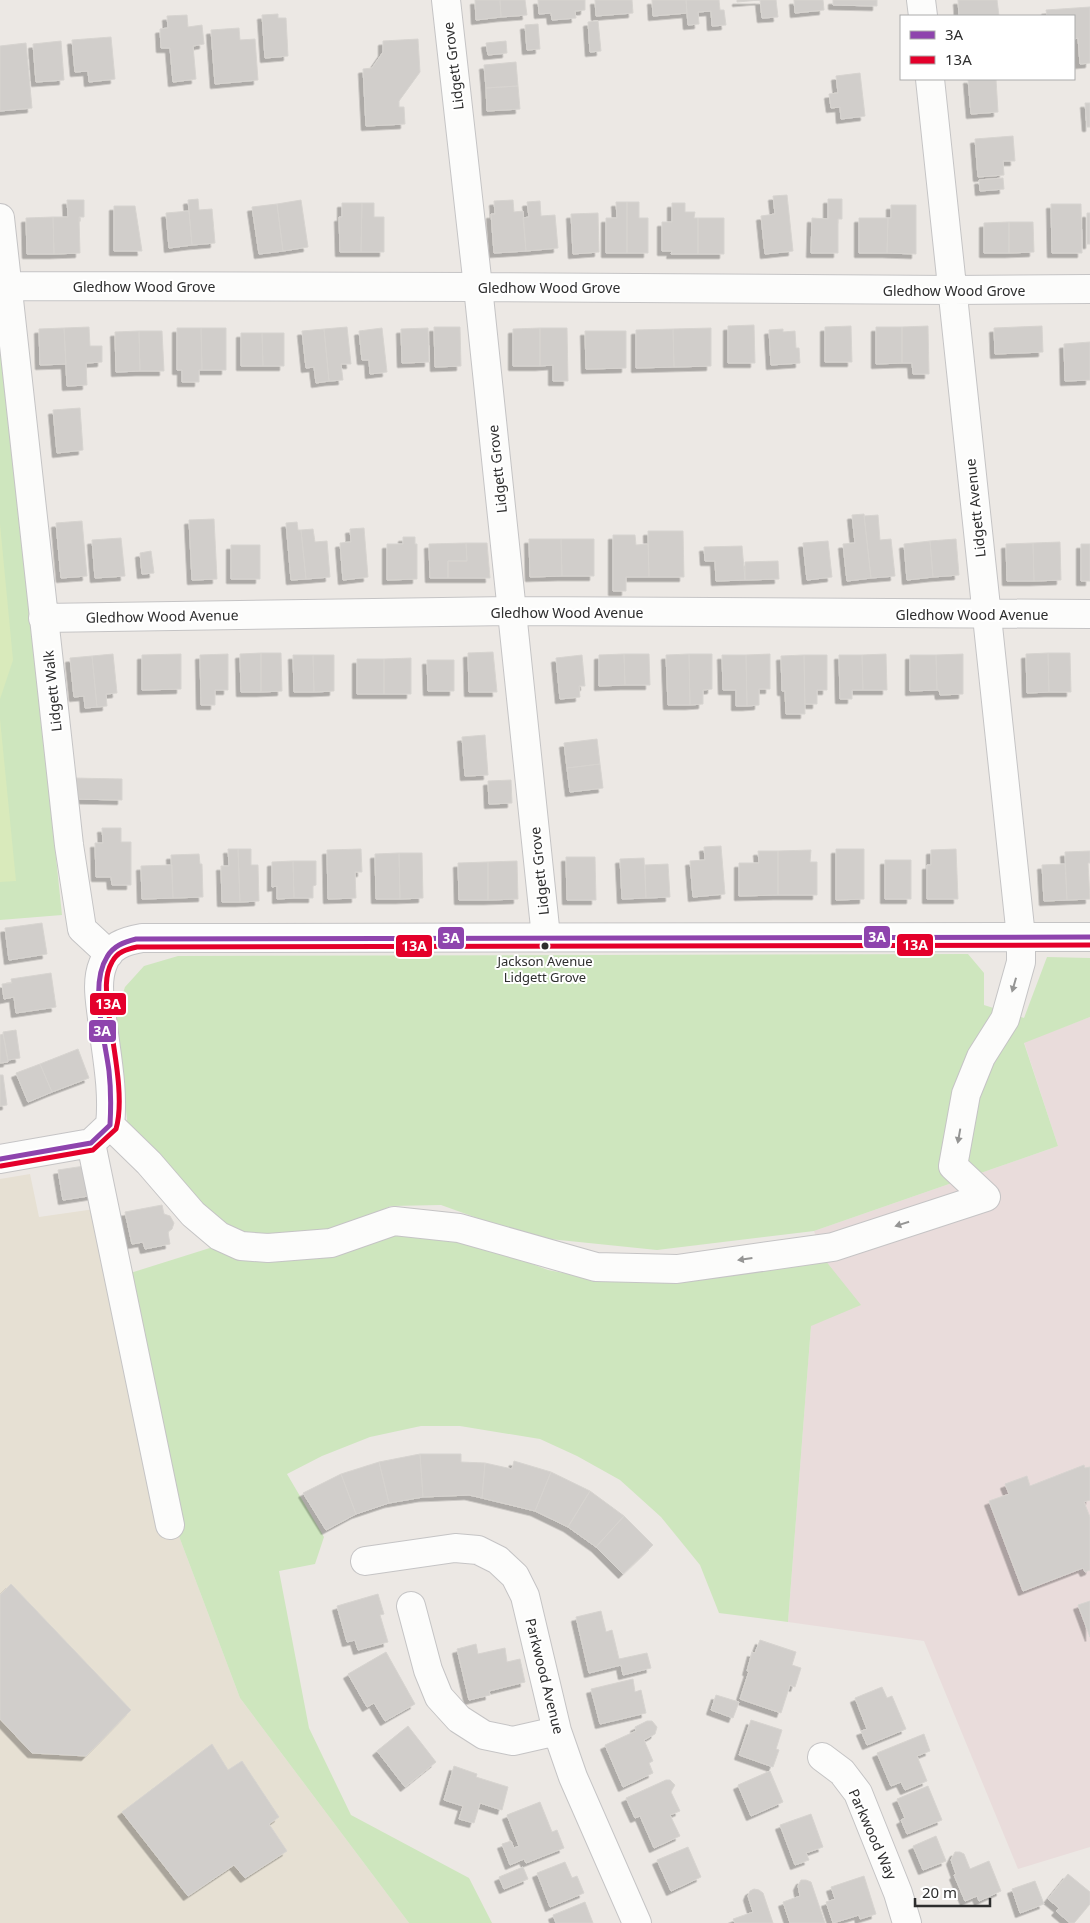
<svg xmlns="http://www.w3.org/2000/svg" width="1090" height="1923" font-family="'Noto Sans',sans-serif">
	<defs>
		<filter id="shadow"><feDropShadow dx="-4.5" dy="4.5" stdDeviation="0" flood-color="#0004"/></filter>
	</defs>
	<rect width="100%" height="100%" fill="#ece8e4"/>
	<path fill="#e6e0d3" d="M30,1174L39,1217L109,1207L174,1523L240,1698L409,1923H0V1179Z"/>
	<path fill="#e9dcdb" d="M1090,1017V1847L1018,1869L924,1641L788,1622L811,1326L825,1260L814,1231L1058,1146L1024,1042Z"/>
	<path fill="#cee6be" d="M0,321L62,915L0,920Z
		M968,954L984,973V1005L1024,1018L1047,957L1090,958V1017L1024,1043L1058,1146L814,1231L657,1250L530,1237L441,1205L391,1206L360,1219L395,1234L463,1238L548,1270L594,1279L825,1260L861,1305L811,1326L788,1622L719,1613L700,1565L661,1517L620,1480L577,1456L540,1439L460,1426H421L370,1437L322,1456L287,1474L324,1537L315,1564L279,1571L309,1728L351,1815L469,1878L492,1923H409L240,1698L174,1523L124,1275L213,1247L131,1158L116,1014L125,987L144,966L178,956Z"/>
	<path fill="#d9eabb" d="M0,524L13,660L0,699Z
		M0,719L16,881L0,882Z"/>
	<path fill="#d1cecb" stroke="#d7d4d0" filter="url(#shadow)" d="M475,0H500L501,17L476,20Z
		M500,0H525L527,15L501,17Z
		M538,0H585V10L575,11L576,18L552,20L551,13L539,14Z
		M595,0H632L633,13L596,16Z
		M652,0H686L687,13L653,16Z
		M686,0H719L720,10H724L726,25L712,26L711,11L698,12L699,24L688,25Z
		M737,0H776L778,17L762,18L760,0L737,2Z
		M794,0H823L824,10L795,13Z
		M833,0H877V6L833,5Z
		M958,0H997L999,16H959Z
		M1090,7V63L1080,64L1078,38L1074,39V16H1047L1046,10Z
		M278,14V18H286L288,56L265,58L262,15Z
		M187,15L188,27L202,25L204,44L193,46L196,79L173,82L170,48H161L160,29L168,28L167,16Z
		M598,21L601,51L590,52L588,22Z
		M538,24L540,49L527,50L525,25Z
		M239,28L240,40L255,39L258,80L215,84L211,30Z
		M111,37L115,79L89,82L88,71L75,72L72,40Z
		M418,39L420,72L399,101V107H404L405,124L366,126L363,69L372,68L383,52V41Z
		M61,41L64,80L36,82L33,44Z
		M506,41L507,53L488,55L486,43Z
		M26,43L32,108L0,111V46Z
		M516,62L518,86L486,88L484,65Z
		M860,73L865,116L841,119L840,107L831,108L829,94L838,93L836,76Z
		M968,79H996L998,112L971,114Z
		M518,86L520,109L487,111L486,88Z
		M1085,103H1090V127H1087Z
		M1013,136L1015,161H1003L1004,175L978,177L975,139Z
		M1003,178L1004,189L980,191L979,180Z
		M787,195L793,251L765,254L761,216L775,214L773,196Z
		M198,199L199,210L212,209L215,243L192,245L188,200Z
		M828,199H842V219H838V253H811L812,218L828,219Z
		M67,200H84V217H79L80,253L54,254L53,217H68Z
		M301,200L308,247L283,251L277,204Z
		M513,200L514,212L523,211L526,251L494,253L491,214H495L494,201Z
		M540,201L541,216L555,215L558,248L526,251L523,218L529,217L527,202Z
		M616,202H627V253H606V218H617Z
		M627,202H639V218H648V253H627Z
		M342,203H362L361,252H340L339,217H342Z
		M362,203H374V217H384V252H361Z
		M672,203H685V212H695L694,218H698V254H671L672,251H662V222H672Z
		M277,204L283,251L259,254L252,207Z
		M1051,204H1081L1082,253H1052Z
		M891,205H916V254L887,253L888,218H891Z
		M114,206H135L142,251H114Z
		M189,211L192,245L169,248L166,213Z
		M598,213L599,252L573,254L571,214Z
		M1087,213H1090V244H1087Z
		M53,217L54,254H27L26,218Z
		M698,218H724V254H698Z
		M859,218H888L887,253H859Z
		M1009,222H1033L1034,252L1009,253Z
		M1009,222V253H984V223Z
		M754,325L755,363H728V326Z
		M851,326L852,362H825V327Z
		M928,326L929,374H913L912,363H902V327Z
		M1042,326L1043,352L995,354L994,328Z
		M89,327L90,346H102V362L86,363L87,385L67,386L64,328Z
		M347,327L351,364H341L343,380L329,381L324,329Z
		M434,327H460L461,366L435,367Z
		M876,327H902V363L876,364Z
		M64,328L66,364L40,365L39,329Z
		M177,328H201L202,370H199V382H182V370H177Z
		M201,328H226V370H202Z
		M382,328L387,372L370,374L369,360H362L359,331Z
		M428,328L429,362L402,363L401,329Z
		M540,328H567L568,381H553V365L540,366Z
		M540,328V366H513V329Z
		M711,328V366L674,367L673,329Z
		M324,329L329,381L316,383L314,367L306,368L302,331Z
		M673,329L674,367L636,368V330Z
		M783,329V332L795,331L796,348H799L800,363L771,365L769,330Z
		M139,331L140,371L116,372L115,332Z
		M139,331H162L164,371H140Z
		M585,331H626V368L586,369Z
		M241,333H262L263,366H241Z
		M262,333H284V366H263Z
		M1090,342V380L1065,381L1064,344Z
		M80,408L83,450L57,453L53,410Z
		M864,514L871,578L847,581L843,544L855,543L852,515Z
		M878,515L880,540L891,539L895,576L871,578L864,516Z
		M214,519L217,579L192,580L189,520Z
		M82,521L87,576L61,578L56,523Z
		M297,522L298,530H301L306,579L291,580L286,523Z
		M364,528L368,577L343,580L340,543L351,542L350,529Z
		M313,529L315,542L327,541L330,577L306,579L301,530Z
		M648,531H683L684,577H649Z
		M613,535H635L636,545L648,544L649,577H626V591H613Z
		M403,537H415V544H417V579L387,580V544H403Z
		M121,538L125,576L95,578L92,540Z
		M529,539H561L562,576L530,577Z
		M561,539H594V576H562Z
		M956,539L959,575L933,577L930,541Z
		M828,541L832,577L807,580L803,543Z
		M930,541L933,577L907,580L904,544Z
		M1060,542L1061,580L1034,581L1033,543Z
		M466,543L467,561H448V578H430L429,544Z
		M466,543H487L490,578H448V561H467Z
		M1033,543L1034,581H1007L1006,544Z
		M1081,544H1090V581H1081Z
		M231,545H260V579H231Z
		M742,546L745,580L716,581L715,561H705L704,547Z
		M151,551L154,573L142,574L140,553Z
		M778,561L779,579L745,580V562Z
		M493,652L497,692H469L468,653Z
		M261,653H281L282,691L261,692Z
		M261,653V692H241L240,654Z
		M1048,653L1049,692L1027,693L1026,654Z
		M1048,653H1070L1071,692H1049Z
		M113,654L117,693L106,694L107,706L97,707L92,656Z
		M181,654V689L142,690V655Z
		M228,654V690H215V705H201L200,655Z
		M624,654H649L650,685H625Z
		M624,654L625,685L599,686V655Z
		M689,654H712V689L703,690V704L690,705Z
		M689,654L690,705H668L666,655Z
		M770,654V689H759V705L747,706L746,655Z
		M886,654L887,690H863L862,655Z
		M963,654V694L940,695L939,690H937L936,655Z
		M293,655H313L314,692H294Z
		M313,655H334V691L314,692Z
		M582,655L585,686H579L580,697L560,699L556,658Z
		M722,655H746L747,706H736V690H723Z
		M804,655H827V690H817V704H805Z
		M804,655L805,714H786L785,691H782L781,656Z
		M839,655H862L863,690H852V699H840Z
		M910,655H936L937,690L910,691Z
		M92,656L97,707L85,708L84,696L74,697L70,658Z
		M411,658V694H384V659Z
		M357,659H384V694H357Z
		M427,660H454V691H428Z
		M485,735L488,775L465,776L462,737Z
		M597,739L600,764L567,768L564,743Z
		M600,764L603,788L570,792L567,768Z
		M74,778L122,779V800L74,799Z
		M511,780L512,803L489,804L488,781Z
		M102,828H121V842H131V885H112L111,877H96L95,843H103Z
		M721,846L725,894L693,897L690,861L705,860L704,847Z
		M228,849H238L240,902H222L221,866H229Z
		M238,849H251V865H258L259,901L240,902Z
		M361,849L362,872H355L356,898L328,899L327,850Z
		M836,849H864V899L836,900Z
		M956,849L958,899H927V865H931V850Z
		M811,850L810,862H817V895H778V851Z
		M758,851H778V895L739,896V863H759Z
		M1090,851V863H1088L1090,899L1067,900L1065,852Z
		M399,853L400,899H376L375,854Z
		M399,853H422L423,898L400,899Z
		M199,854L200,864H202L203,897L173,898L171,855Z
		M566,857H595L596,900H567Z
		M644,858L646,898L622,899L620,859Z
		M885,860H911V899H885Z
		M293,861H316V885L313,886V898H294Z
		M293,861L294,898L277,899V886L272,887V862Z
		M517,861L518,899L488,900V862Z
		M488,862V900H459L458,863Z
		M668,864L670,897L646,898L645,865Z
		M1065,864L1067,900L1044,901L1042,865Z
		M172,865L173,898L142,899L141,866Z
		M42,923L47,954L9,960L5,928Z
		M51,973L56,1007L16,1013L14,997L4,999L2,984L12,983L11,979Z
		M16,1030L20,1058L8,1060L3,1032Z
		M3,1034L8,1062L0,1063V1035Z
		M78,1049L89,1078L52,1092L40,1064Z
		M40,1064L52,1092L28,1102L16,1073Z
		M0,1075H3L7,1105L0,1106Z
		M91,1165L95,1195L63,1200L58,1170Z
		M162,1205L164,1214L170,1216L174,1223L172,1229L168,1232L170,1244L145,1249L143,1242L132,1244L125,1212Z
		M420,1454L423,1497L389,1503L379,1462Z
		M420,1454H461V1462L485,1463L482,1498L469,1495L423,1497Z
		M514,1461L551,1472L535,1511L482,1498L485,1463L512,1469Z
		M379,1462L389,1503L356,1514L341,1474Z
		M1084,1465L1085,1468L1090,1467V1500L1084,1502L1090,1517V1570L1085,1572L1083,1568L1023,1591L989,1501L1009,1494L1005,1484L1027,1476L1030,1486Z
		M551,1472L590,1491L568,1527L535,1511Z
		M341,1474L356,1514L326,1530L303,1493Z
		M590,1491L624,1516L596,1547L568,1527Z
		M624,1516L653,1545L623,1574L596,1547Z
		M11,1584L131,1710L86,1756L32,1753L0,1719V1595Z
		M378,1594L384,1614L380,1615L388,1642L358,1650L355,1640L347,1642L337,1606Z
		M1090,1601V1637L1078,1605Z
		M601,1611L606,1632L612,1630L619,1659L647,1653L651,1668L623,1675L621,1665L589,1673L576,1617Z
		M760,1640L796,1652L792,1665L801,1668L795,1687L790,1685L781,1713L740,1699L749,1671H747L752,1652L755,1653Z
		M476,1644L478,1654L505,1648L507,1662L520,1659L525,1682L489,1691L490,1695L469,1700L457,1649Z
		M386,1652L415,1704L385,1721L374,1703L367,1707L348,1674Z
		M633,1679L635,1692L641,1690L646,1713L600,1724L591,1689Z
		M882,1687L887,1698L892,1696L906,1729L867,1745L861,1731L867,1729L855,1698Z
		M716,1695L739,1702L733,1718L711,1710Z
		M751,1720L782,1730L776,1749L779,1750L773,1767L739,1755Z
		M647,1721H652L657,1727L655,1734L644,1740L653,1761L649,1763L653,1773L623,1787L605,1745L636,1731L635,1727Z
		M408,1726L436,1762L405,1787L377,1751Z
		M924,1734L930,1751L917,1756L927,1781L905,1790L901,1782L891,1786L877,1753Z
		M212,1744L228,1770L242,1761L279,1817L269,1824L287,1851L245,1878L234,1865L188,1896L122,1812Z
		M454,1766L477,1774L476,1777L508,1787L502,1810L480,1803L474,1823L459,1819L463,1806L444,1800Z
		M770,1771L783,1802L751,1816L738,1785Z
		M666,1780H670L675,1785L671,1792L680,1811L670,1815L680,1836L654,1848L640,1816L635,1818L626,1798Z
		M928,1786L942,1820L907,1834L901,1820L905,1818L897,1799Z
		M540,1802L552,1832L557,1830L564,1848L526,1863L524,1859L510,1865L502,1844L511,1841L514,1848L519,1846L507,1815Z
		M811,1814L823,1847L806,1853L809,1860L795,1865L780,1825Z
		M936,1836L946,1861L923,1870L913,1846Z
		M688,1847L701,1877L671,1891L657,1860Z
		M955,1852H960L964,1854L970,1869L989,1861L1001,1891L979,1901L977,1896L965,1901L954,1875L956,1874L951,1860Z
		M565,1862L572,1878L577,1876L584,1893L550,1907L537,1873Z
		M523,1867L528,1879L504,1889L499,1877Z
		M1068,1874L1090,1892V1904L1074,1923H1070L1056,1911L1059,1908L1048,1899Z
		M864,1876L876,1914L860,1919L859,1915L833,1923L826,1902L835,1899L831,1887Z
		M801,1880H806L811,1882L825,1923H790L783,1902L800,1896L798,1886Z
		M1035,1881L1044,1904L1020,1913L1012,1889Z
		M754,1889L759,1890L763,1893L773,1923H735L733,1919L753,1912L748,1896L750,1891Z
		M585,1902L593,1923H556L553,1915Z"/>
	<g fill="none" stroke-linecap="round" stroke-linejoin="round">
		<g stroke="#c5c4c5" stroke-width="30">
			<path id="minor" d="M446,0L478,287L546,937
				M921,0L923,16
				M0,218L69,845L82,929L109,954
				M8,286L478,287L952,290L1090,289
				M43,618L512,611L1090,614
				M110,1125L149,1163L193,1214L219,1236L241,1246L268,1248L331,1243L394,1221L459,1228L596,1267L677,1269L833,1247L986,1197L953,1166L966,1094L981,1057L1005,1019L1021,962V937L930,79
				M91,1143L110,1125C114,1090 106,1053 102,1018C100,1001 96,981 103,964C109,946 125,941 142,938L1090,937
				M91,1143L170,1525
				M0,1159L91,1143
				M365,1561L455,1548L478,1550L498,1560L515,1576L525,1596L557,1731L573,1777L637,1923
				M411,1606L428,1670L439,1697L459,1719L484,1735L513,1741L557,1731
				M822,1757L842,1772L858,1793L898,1893L907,1923"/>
		</g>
		<use href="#minor" stroke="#fcfcfb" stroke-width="28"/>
		<g stroke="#fff" stroke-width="9">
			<path id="bus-1" d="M0,1159L91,1143L110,1125C111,1107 111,1089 109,1071C105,1039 89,985 107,957C113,946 124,942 136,939L1090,937"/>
		</g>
		<g stroke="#fff" stroke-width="9">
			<path id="bus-2" d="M1,1166L93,1150L116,1129C125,1099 113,1046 109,1015C107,997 103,978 112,962C117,952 127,949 137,947L1090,945"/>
		</g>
		<use href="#bus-1" stroke="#8e44ad" stroke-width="5"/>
		<use href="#bus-2" stroke="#e4002b" stroke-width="5"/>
	</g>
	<defs><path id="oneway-solid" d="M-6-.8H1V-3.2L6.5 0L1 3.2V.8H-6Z" transform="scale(1.25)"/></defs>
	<g fill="#959594">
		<use href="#oneway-solid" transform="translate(1014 985) rotate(106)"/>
		<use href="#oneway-solid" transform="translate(959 1136) rotate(100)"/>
		<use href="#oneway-solid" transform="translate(902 1224) rotate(162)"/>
		<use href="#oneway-solid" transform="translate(745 1259) rotate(172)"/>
	</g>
	<circle fill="#2e2e2e" stroke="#fff" stroke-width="2" cx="545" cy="946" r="4.5"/>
	<g text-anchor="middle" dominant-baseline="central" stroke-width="4" stroke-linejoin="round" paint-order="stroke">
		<g font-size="13" fill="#2e2e2e" stroke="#fff">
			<text x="545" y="961">Jackson Avenue<tspan x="545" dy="16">Lidgett Grove</tspan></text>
		</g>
		<g font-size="14" fill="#2e2e2e" stroke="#fff">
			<text transform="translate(453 66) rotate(-97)">Lidgett Grove</text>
			<text x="144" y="286">Gledhow Wood Grove</text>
			<text x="549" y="287">Gledhow Wood Grove</text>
			<text x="954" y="290">Gledhow Wood Grove</text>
			<text transform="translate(497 469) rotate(-96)">Lidgett Grove</text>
			<text transform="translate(975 508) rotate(-96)">Lidgett Avenue</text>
			<text x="567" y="612">Gledhow Wood Avenue</text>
			<text x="972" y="614">Gledhow Wood Avenue</text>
			<text transform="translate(162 616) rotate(-1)">Gledhow Wood Avenue</text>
			<text transform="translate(52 691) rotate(-96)">Lidgett Walk</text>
			<text transform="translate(539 871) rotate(-96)">Lidgett Grove</text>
			<text transform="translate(545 1676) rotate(76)">Parkwood Avenue</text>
			<text transform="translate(873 1834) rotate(66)">Parkwood Way</text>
		</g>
	</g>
	<g stroke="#fff" stroke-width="2">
		<rect x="863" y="925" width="28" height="24" rx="5" fill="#8e44ad"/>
		<rect x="437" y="926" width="28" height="24" rx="5" fill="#8e44ad"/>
		<rect x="896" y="933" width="38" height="24" rx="5" fill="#e4002b"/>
		<rect x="395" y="934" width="38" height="24" rx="5" fill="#e4002b"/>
		<rect x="89" y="992" width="38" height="24" rx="5" fill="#e4002b"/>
		<rect x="88" y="1019" width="29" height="24" rx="5" fill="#8e44ad"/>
	</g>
	<g font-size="14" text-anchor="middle" font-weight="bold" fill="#fff">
		<text x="877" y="942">3A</text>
		<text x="451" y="943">3A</text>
		<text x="915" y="950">13A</text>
		<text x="414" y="951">13A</text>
		<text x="108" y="1009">13A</text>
		<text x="102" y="1036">3A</text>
	</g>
	<rect x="900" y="15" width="175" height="65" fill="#ffffff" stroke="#ababab"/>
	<rect x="910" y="31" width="25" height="8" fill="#8e44ad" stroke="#ababab"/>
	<text x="945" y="40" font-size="15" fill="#2e2e2e">3A</text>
	<rect x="910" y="56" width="25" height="8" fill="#e4002b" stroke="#ababab"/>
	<text x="945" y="65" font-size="15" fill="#2e2e2e">13A</text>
	<path d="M915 1898v8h75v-8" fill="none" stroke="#2e2e2e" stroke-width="2.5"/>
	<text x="922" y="1898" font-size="15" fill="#2e2e2e" stroke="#ffffff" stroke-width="4" paint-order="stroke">20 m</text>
</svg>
